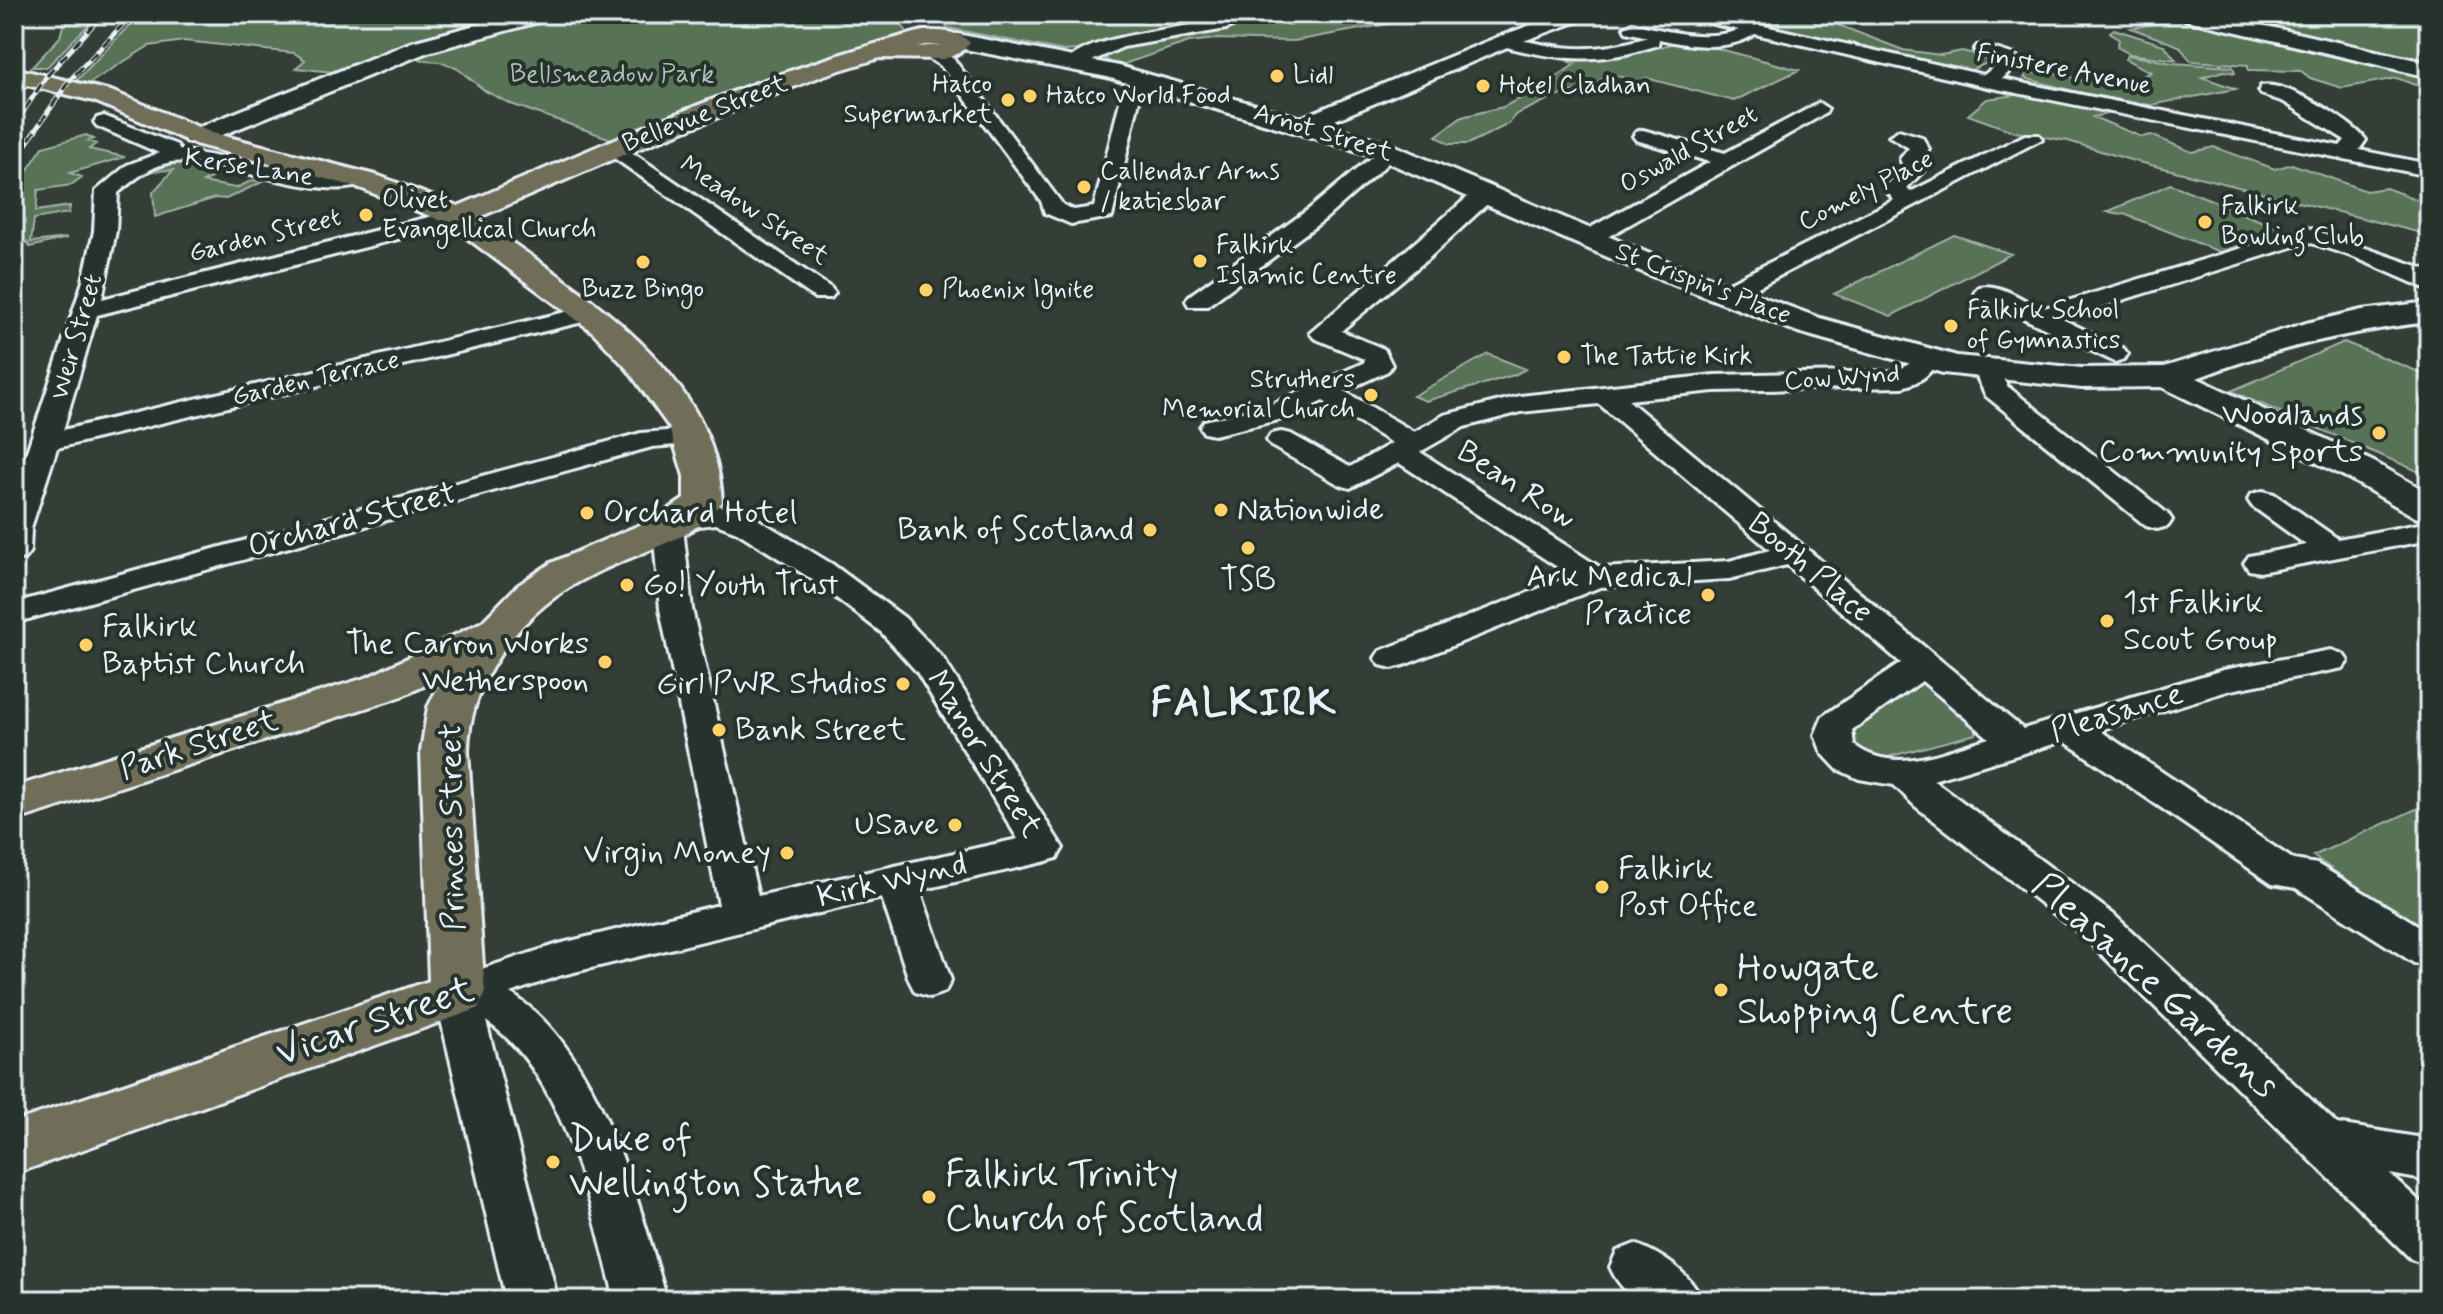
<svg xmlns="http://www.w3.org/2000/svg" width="2443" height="1314" font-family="Mynerve,sans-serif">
	<rect width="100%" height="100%" fill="#343d36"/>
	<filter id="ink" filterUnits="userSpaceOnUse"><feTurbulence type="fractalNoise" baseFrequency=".0125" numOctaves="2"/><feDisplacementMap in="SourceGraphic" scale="16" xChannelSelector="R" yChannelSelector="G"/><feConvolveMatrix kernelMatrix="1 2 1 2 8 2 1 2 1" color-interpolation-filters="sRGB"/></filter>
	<g filter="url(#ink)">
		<path fill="#597257" stroke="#a0b2a8" stroke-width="2" d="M66,14H99L47,67H32L60,37Z
			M140,14H894L907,32L614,140L511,104L485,91L458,69L445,63L396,56L351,74L296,68L305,60L294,53L184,41L149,46L88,84L75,82Z
			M934,14H1443L1294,41L1216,39L1189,42L1118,66L1105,59L1110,52L1166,37L1148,30L1079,50L1064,51L948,28Z
			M1709,14H1791L1799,17L1807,14L1845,22L1838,25L1903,50L1941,55L1962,51L1996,59L1971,70H1956Z
			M2202,14H2429V66Z
			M2176,20H2187L2429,75V86L2415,85L2397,78L2342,88L2310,78L2301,71L2248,70V65L2191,61L2179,46L2131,28Z
			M2114,29L2164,45L2176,60L2130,54L2117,47L2119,40L2110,32Z
			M1674,43L1701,44L1799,70L1734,101L1646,78L1640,81L1608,74L1596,85L1549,99L1515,115L1509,124L1468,144H1449L1436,136L1462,117L1503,107L1538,90L1575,64L1567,61L1624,57Z
			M2128,55L2173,63L2233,67L2235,73L2224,71L2202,77L2236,89L2151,105L2105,99L2024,78L2027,74C2075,63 2091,105 2151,72L2125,59Z
			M2023,94L2116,112L2093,117L2142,137L2151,135L2192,152L2214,147L2275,169L2292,164L2366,191L2386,188L2429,204V235L2127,159L2068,141L2015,132L1968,115L1987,99Z
			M86,135L94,139L88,141L96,144L89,149L125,157L70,173L82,177L71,185L38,190L36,211L70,206L69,213L34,219L31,242L67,238L30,247L27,242L14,244V190L17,186L43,147Z
			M190,159L218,166L209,171L219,174L203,182L236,188L253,180L262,182L226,199L215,198L155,217L153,192L173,170L150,171Z
			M2170,184L2243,212L2242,214L2288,231L2220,252L2124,214L2107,212Z
			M1954,235L2011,254L1891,316L1834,294Z
			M2344,342L2429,376V476L2231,391Z
			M1488,354L1526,369L1514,375L1426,401L1413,396Z
			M1918,683L1934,687L1976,723V734L1880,759L1855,749L1851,732Z
			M2429,803V938L2313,856Z"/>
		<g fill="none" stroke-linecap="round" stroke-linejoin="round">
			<g stroke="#e8f1f8" stroke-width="6">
				<path id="minor" d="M1233,14H1255L1226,29L1123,47L1081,66L1075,67L1066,62C1095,31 1190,31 1233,14Z
					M1682,14H1711L1984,75L2000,62L1974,50L1977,46L1983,45L2018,56L2021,60L2002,79L2340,146L2345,140L2284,102L2261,94L2259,90L2261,86C2285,80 2352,121 2366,140L2359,150L2429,164V176L1987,87L1755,34C1728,52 1690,46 1659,39L1658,45C1598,65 1560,61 1499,45L1496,41L1505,36C1561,50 1593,54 1648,37L1626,32L1624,28L1632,23C1667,31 1704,42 1739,30L1684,17Z
					M929,48L953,58L1063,205L1074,210L1094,207L1122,93L1148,79H1160L1163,83L1140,96L1112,217L1071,224L1045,213L1041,201L941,66L920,53Z
					M18,79L27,85L14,94V80Z
					M1819,103L1828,109L1826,113L1595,244H1579L1576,239L1579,234L1710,162L1636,140L1633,136L1636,132L1643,130L1725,153Z
					M104,116L177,145L180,150L313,174L360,172L370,178C343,211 212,155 171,162C150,166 133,180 118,193L116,231L102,299L457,210L468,217L465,222L97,315L63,430L587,307L596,309L599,314L596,319L587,321L57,448L31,528L30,551L25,558L14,560V491L83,281L94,231L96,191L127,165L159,153L97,126L94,122L97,118Z
					M1899,130L1922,137L1929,149L1920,160L1925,169L1907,188L1910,192L2025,135H2039L2042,139L1735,299H1717L1714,294L1717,289L1894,200L1884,188L1904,168L1900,159L1909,148L1889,136Z
					M614,143L621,145L831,288L835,293L831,298H815L607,153L604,149Z
					M1389,146L1396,148L1399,152L1396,156L1325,219L1207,306H1189L1186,301L1189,296L1309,209L1382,148Z
					M1487,191L1495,192L1498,197L1485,206L1430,257L1341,331L1384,349L1392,365L1388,371L1344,391L1414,432L1444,415L1520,396L1714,375L1897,371L1909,364L1915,354H1933L1937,359C1932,375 1918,383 1902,387L1714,391L1628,400L2023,729L2223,670L2331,650L2343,654L2348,661L2343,668L2231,690L2099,730L2294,860L2317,864L2429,932V968L2414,963L2296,888L2272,884L2064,741L1933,780L2113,914L2337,1124L2429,1139V1181L2390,1174L2429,1210V1266L2411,1259L2083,936L1915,806L1894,785L1859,779L1837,769L1822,753L1815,735L1823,716L1901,663L1787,565L1729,579L1600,587L1404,665L1392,668L1380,665L1375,658L1380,651L1571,576L1399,463L1350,488L1340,485L1271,446L1267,440L1271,434L1281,432L1291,434L1350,467L1392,443L1323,401L1287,418L1214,435L1204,433L1200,427L1204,421L1268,406L1365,362L1364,359L1314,338L1310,333L1469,196ZM1599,404L1770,550L1729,561L1601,568L1420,452L1464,427L1521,412ZM1922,681L1989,738C1945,751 1894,776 1854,745L1852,730Z
					M2308,228L2426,269L2429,290L2354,257L2308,242L2062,319L2124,349L2128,354L2124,359L2115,362L1979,297L1975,292L1979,287C1999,282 2023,300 2041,309Z
					M1987,363L1996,365L2007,386L2168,514L2172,520L2168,526L2157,529L2146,526L1986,396L1974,371L1978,365Z
					M691,429L701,431L705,437L701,443L652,447L14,623V603L641,433Z
					M2263,491L2274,494L2338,539L2429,522V540L2260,572L2249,570L2244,563L2249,556L2306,545L2252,506L2248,500L2252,494Z
					M719,506L759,520L832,564L905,618L943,658L1063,848L1057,858L1043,862L920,890L951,980L945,992L930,997L915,992L909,980L882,898L562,975L510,993C600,1049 639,1203 667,1300H615C593,1213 565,1073 486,1021L558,1300H506L435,994L442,982L558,944L719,905L660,609L653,527L657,521L670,518L674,513ZM716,524L737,532L810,578L881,632L917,672L1018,839L758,896L692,609L683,528Z
					M1635,1244C1662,1254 1690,1273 1702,1300C1660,1300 1630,1312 1610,1267L1617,1251Z"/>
			</g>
			<g stroke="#e8f1f8" stroke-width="6">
				<path id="tertiary" d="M1561,14H1590L1587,18L1512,45L1309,131H1293L1289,126L1293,121L1498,37Z
					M2176,14H2213L2429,63V77L2186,20Z"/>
			</g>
			<g stroke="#e8f1f8" stroke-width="6">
				<path id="secondary" d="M517,14H552L549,19L428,52L205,142H187L183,137L187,132L412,42Z
					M957,34L1119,66L1386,142L1676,265L1820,318L1957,356L2082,368L2164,367L2306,323L2362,310L2429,302V322C2349,331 2272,349 2197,378L2374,462L2429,493V521L2415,517L2348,478L2162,387L2082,388L1943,373L1798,332L1654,277L1368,154L1107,77L949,46L946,41L949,36Z"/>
			</g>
			<g stroke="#e8f1f8" stroke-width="6">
				<path id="primary" d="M923,31C940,31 958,30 970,43L960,53L944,59L880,58L824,75L623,155L477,218C574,288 717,369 722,502L702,523L684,535C649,552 611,563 577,583C518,616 469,682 468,751L485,994L477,1009L14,1174V1122L429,981L421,751L428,707L443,677L400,697L14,821V787L368,677L482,622L517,586L551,563L656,518L684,499V476L669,427L628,370L593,332L447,223L360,188L195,144L94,101L14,82V68L111,91L213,133L379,176L458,206C609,142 763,71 923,31ZM924,45H942L917,47Z"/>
			</g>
			<use href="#minor" fill="#26332d" fill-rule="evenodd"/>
			<use href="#tertiary" fill="#26332d" fill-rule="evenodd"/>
			<use href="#secondary" fill="#26332d" fill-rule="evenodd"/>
			<use href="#primary" fill="#706e59" fill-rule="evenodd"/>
			<g stroke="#e8f1f8" stroke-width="5">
				<path id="rail-far1" d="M14,126L46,77L103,14
					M18,156L69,81L133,14"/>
			</g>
			<g stroke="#e8f1f8" stroke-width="6">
				<path id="rail" d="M14,163L20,154"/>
			</g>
			<use href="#rail-far1" stroke="#26332d" stroke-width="3" stroke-dasharray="10" stroke-linecap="butt"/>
			<use href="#rail" stroke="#26332d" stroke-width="4" stroke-dasharray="12" stroke-linecap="butt"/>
		</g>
	</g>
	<g fill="#ffd166" stroke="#26332d" stroke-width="3">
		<circle cx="1277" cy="76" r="8"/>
		<circle cx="1483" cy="86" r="8"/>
		<circle cx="1030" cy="96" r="8"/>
		<circle cx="1008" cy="100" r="8"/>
		<circle cx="1084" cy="187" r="8"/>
		<circle cx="366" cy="215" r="8"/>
		<circle cx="2205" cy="222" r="8"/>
		<circle cx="1200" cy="261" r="8"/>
		<circle cx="643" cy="262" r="8"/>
		<circle cx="926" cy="290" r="8"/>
		<circle cx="1951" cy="326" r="8"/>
		<circle cx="1564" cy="357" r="8"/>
		<circle cx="1371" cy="395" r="8"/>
		<circle cx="2379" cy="433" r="8"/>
		<circle cx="1221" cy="510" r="8"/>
		<circle cx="587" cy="513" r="8"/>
		<circle cx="1150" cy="530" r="8"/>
		<circle cx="1248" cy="548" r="8"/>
		<circle cx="627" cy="585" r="8"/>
		<circle cx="1708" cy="595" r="8"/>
		<circle cx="2107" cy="621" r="8"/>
		<circle cx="86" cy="645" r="8"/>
		<circle cx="605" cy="662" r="8"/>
		<circle cx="903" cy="684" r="8"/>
		<circle cx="719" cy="730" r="8"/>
		<circle cx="955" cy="825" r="8"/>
		<circle cx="787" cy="853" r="8"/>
		<circle cx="1602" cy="887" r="8"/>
		<circle cx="1721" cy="990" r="8"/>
		<circle cx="553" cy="1162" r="8"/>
		<circle cx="929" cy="1197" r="8"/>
	</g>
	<g text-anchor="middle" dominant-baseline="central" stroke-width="8" stroke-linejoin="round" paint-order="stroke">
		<g font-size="26" fill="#e8f1f8" stroke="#26332d">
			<text transform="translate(2064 70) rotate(11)">Finistere Avenue</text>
			<text transform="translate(705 114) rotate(-21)">Bellevue Street</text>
			<text transform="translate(1323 133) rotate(17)">Arnot Street</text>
			<text transform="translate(1689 150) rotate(-29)">Oswald Street</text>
			<text transform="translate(249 168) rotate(9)">Kerse Lane</text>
			<text transform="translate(1866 191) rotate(-27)">Comely Place</text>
			<text transform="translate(754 211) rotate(34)">Meadow Street</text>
			<text transform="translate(265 236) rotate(-14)">Garden Street</text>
			<text transform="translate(1703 284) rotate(21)">St Crispin's Place</text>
			<text transform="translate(77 337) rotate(-74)">Weir Street</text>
			<text transform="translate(1842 378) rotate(-4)">Cow Wynd</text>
			<text transform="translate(316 379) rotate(-13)">Garden Terrace</text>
		</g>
		<g font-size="26" fill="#afbeb8" stroke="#26332d">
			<text x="612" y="75">Bellsmeadow Park</text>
		</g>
		<g font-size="26" fill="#e8f1f8" stroke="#26332d" text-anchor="start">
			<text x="1293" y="76">Lidl</text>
			<text x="992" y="85" text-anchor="end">Hatco<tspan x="992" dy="30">Supermarket</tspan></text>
			<text x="1499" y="86">Hotel Cladhan</text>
			<text x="1046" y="96">Hatco World Food</text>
			<text x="1100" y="172">Callendar Arms<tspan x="1100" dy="30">/ katiesbar</tspan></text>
			<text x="382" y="200">Olivet<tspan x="382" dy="30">Evangellical Church</tspan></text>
			<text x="2221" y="207">Falkirk<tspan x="2221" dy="30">Bowling Club</tspan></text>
			<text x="1216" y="246">Falkirk<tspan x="1216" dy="30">Islamic Centre</tspan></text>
			<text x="643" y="290" text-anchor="middle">Buzz Bingo</text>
			<text x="942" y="290">Phoenix Ignite</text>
			<text x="1967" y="311">Falkirk School<tspan x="1967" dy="30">of Gymnastics</tspan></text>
			<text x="1580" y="357">The Tattie Kirk</text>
			<text x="1355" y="380" text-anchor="end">Struthers<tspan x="1355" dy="30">Memorial Church</tspan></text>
		</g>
		<g font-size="32" fill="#e8f1f8" stroke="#26332d" text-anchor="end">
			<text x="2363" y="415">Woodlands<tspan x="2363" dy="37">Community Sports</tspan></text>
			<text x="1237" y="510" text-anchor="start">Nationwide</text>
			<text x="603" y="513" text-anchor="start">Orchard Hotel</text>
			<text x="1134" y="530">Bank of Scotland</text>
			<text x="1692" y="577">Ark Medical<tspan x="1692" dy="37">Practice</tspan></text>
			<text x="1248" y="580" text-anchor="middle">TSB</text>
			<text x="643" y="585" text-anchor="start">Go! Youth Trust</text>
			<text x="2123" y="603" text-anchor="start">1st Falkirk<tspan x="2123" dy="37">Scout Group</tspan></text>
			<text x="102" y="627" text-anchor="start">Falkirk<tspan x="102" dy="37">Baptist Church</tspan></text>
			<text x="589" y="644">The Carron Works<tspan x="589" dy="37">Wetherspoon</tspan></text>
			<text x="887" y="684">Girl PWR Studios</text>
			<text x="735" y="730" text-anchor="start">Bank Street</text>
			<text x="939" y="825">USave</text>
			<text x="771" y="853">Virgin Money</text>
			<text x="1618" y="869" text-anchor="start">Falkirk<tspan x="1618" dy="37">Post Office</tspan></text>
		</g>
		<g font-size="32" fill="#e8f1f8" stroke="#26332d">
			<text transform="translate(1516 485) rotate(33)">Bean Row</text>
			<text transform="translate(352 520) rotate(-15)">Orchard Street</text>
			<text transform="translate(1810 568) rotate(40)">Booth Place</text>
			<text transform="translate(2117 713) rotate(-17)">Pleasance</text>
			<text transform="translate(199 745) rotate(-18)">Park Street</text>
			<text transform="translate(984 754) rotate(58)">Manor Street</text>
			<text transform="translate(453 827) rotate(-91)">Princes Street</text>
			<text transform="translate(892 881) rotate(-13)">Kirk Wynd</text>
		</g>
		<g font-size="38" fill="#e8f1f8" stroke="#26332d" text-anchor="start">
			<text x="1737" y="968">Howgate<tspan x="1737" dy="44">Shopping Centre</tspan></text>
			<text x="569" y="1140">Duke of<tspan x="569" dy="44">Wellington Statue</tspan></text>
			<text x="945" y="1175">Falkirk Trinity<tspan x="945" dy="44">Church of Scotland</tspan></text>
		</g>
		<g font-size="38" fill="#e8f1f8" stroke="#26332d">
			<text transform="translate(2155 986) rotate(42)">Pleasance Gardens</text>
			<text transform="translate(375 1022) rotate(-19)">Vicar Street</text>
		</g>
		<g font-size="40" font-weight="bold" letter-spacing="2" fill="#e8f1f8" stroke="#26332d">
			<text x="1244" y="704">FALKIRK</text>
		</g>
	</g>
	<rect width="2443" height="1314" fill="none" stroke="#26332d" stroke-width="48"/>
	<rect x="24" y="24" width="2395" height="1266" fill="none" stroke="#e8f1f8" stroke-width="3" filter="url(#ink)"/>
</svg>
